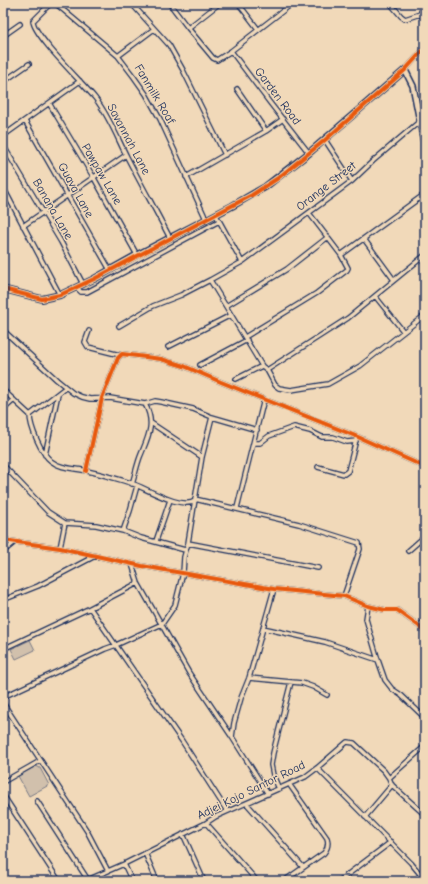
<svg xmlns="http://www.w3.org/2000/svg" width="428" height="884" font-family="'Comic Neue',sans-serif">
	<rect width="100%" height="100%" fill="#f1d9b9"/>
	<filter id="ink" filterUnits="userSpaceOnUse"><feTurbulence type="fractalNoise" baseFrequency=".025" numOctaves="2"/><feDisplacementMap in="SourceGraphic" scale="8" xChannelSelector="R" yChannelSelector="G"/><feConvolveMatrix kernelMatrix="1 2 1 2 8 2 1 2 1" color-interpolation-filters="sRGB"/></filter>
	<g filter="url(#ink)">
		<path fill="#d1c0ac" stroke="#767885" d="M30,640L35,650L16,659L11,649Z
			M36,766L40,768L49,785L29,796L18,776Z"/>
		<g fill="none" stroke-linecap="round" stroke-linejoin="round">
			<g stroke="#1b2f5e" stroke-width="6">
				<path id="street" d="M51,3L33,21C34,36 83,83 95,98C109,116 117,137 127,157C141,184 156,211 170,238
					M55,3L118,56L134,77L146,94L160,119L206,219
					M131,3L169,45L183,70L225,155
					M169,3L188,28L213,58L217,60L231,51L293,3
					M238,3L258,29
					M390,3L401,16L405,19L420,14L425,19
					M420,14L425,3
					M188,28L220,3
					M3,36L20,24
					M231,51L270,103L309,153
					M118,56L154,29
					M405,70L425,48
					M3,82L29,64
					M237,89L266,131
					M49,103L94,178L137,255
					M25,121L110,270
					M3,136L80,81
					M325,140L352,181
					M3,145L61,242L83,284
					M186,177L266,131L283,119
					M3,187L60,295
					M309,213L341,255
					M216,215L242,262
					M23,226L126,155
					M364,239L394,280
					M210,280L262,366L267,370L348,318L425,255
					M77,288L81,292H87L219,221
					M375,296L403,331
					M226,306L287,269L328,237
					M119,326L153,306L181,295L210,280L242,262L352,181L373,161L420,121
					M3,330L57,380L73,393L82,397L90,399L110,398L145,404L155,401L161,402L193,409L212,417L257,430
					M89,331L85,342L88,347L120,355
					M245,337L317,293L347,270L348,268L341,255L425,194
					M168,347L231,315
					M200,365L247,340
					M267,370L275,385L279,388L291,390L328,384L360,366L425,315
					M236,379L262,366
					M3,390L30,415C30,427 41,453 51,461C61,469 75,468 87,471C102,474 117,479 131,483C146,488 181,510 195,501
					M3,410L14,400
					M30,415L65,388
					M151,423L202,457
					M254,443H260L269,436L294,427L310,431L322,437H333L347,442L356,441
					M45,455L58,394
					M3,465L48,512L65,523L96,525L123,531L141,538L185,550
					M318,467L344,474L348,471L356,440
					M86,471L102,398L118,358L122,354L161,359L184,366L221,382L358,437L425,467
					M132,484C135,475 137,465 140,457C148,437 156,424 145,404
					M195,499L299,524L359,543L360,549L344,596
					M237,508L264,399
					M123,531L130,511L137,486
					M3,540L60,548L142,566L274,589L344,596L368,606L385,610H397L419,626L425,633
					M156,541L170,500
					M188,543L318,568
					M60,548L65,523
					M408,551L425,536
					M3,552L15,542
					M132,564L138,583L189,673L232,737L268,794
					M3,600L38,586L95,556
					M368,606L366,619L378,660L385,680L392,689L401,695L425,718
					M90,608L182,741L227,811
					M419,626L425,620
					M263,628L325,642L378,660
					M3,649L90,608L138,583
					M249,678L302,683L313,687L327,695
					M3,697L105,649L116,645L162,624L175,605L183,573L184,557L188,543L202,457L212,417
					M3,703L87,831L108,871
					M232,737L234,723L241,698L249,678L274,589
					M317,768L411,863L425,880
					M389,778L425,746
					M3,782L40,761
					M279,789L273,775L271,765L273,753L291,682
					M3,795L59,881
					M37,801L88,880
					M247,804L303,867
					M365,817L392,785
					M206,823L257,881
					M183,834L204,881
					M145,853L157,881
					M124,864L132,881
					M85,881L124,864L206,823L215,817L305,777L317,768L347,742L354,743L384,771L389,778L392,785L425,815
					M284,881L324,853C328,848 329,844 327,838L289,784
					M339,881L391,842
					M414,881L421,875"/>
			</g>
			<g stroke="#1b2f5e" stroke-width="8">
				<path id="secondary" d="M3,289L42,299L60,295L94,279L137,255L232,206L265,187L309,153L405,70L413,86L425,147"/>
			</g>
			<use href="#street" stroke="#f1d9b9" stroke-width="3.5"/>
			<use href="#secondary" stroke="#f1d9b9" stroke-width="5"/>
			<g stroke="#f1d9b9" stroke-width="6">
				<path id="cycleway" d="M3,289L42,299L60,295L94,279L252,195L278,178L325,140L405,70L425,48
					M86,471L102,398L118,358L122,354L161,359L184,366L221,382L358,437L425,467
					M3,540L60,548L142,566L274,589L344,596L368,606L385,610H397L419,626L425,633"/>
			</g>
			<use href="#cycleway" stroke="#e8590c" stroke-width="4"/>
		</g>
	</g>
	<g text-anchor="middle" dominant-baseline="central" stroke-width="3" stroke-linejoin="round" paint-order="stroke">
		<g font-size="12" fill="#1b2f5e" stroke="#f1d9b9">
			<text transform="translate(155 94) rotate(59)">Fanmilk Roaf</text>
			<text transform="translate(278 96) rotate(53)">Garden Road</text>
			<text transform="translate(129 139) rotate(62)">Savannah Lane</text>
			<text transform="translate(102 174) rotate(60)">Pawpaw Lane</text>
			<text transform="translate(326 186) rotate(-38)">Orange Street</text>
			<text transform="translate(76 190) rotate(61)">Guava Lane</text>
			<text transform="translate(53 209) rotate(60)">Banana Lane</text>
			<text transform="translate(251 790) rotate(-26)">Adjei Kojo Santor Road</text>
		</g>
	</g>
	<rect width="428" height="884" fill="none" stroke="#f1d9b9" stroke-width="16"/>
	<rect x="8" y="8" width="412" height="868" fill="none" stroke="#1b2f5e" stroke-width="1.5" filter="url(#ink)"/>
</svg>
